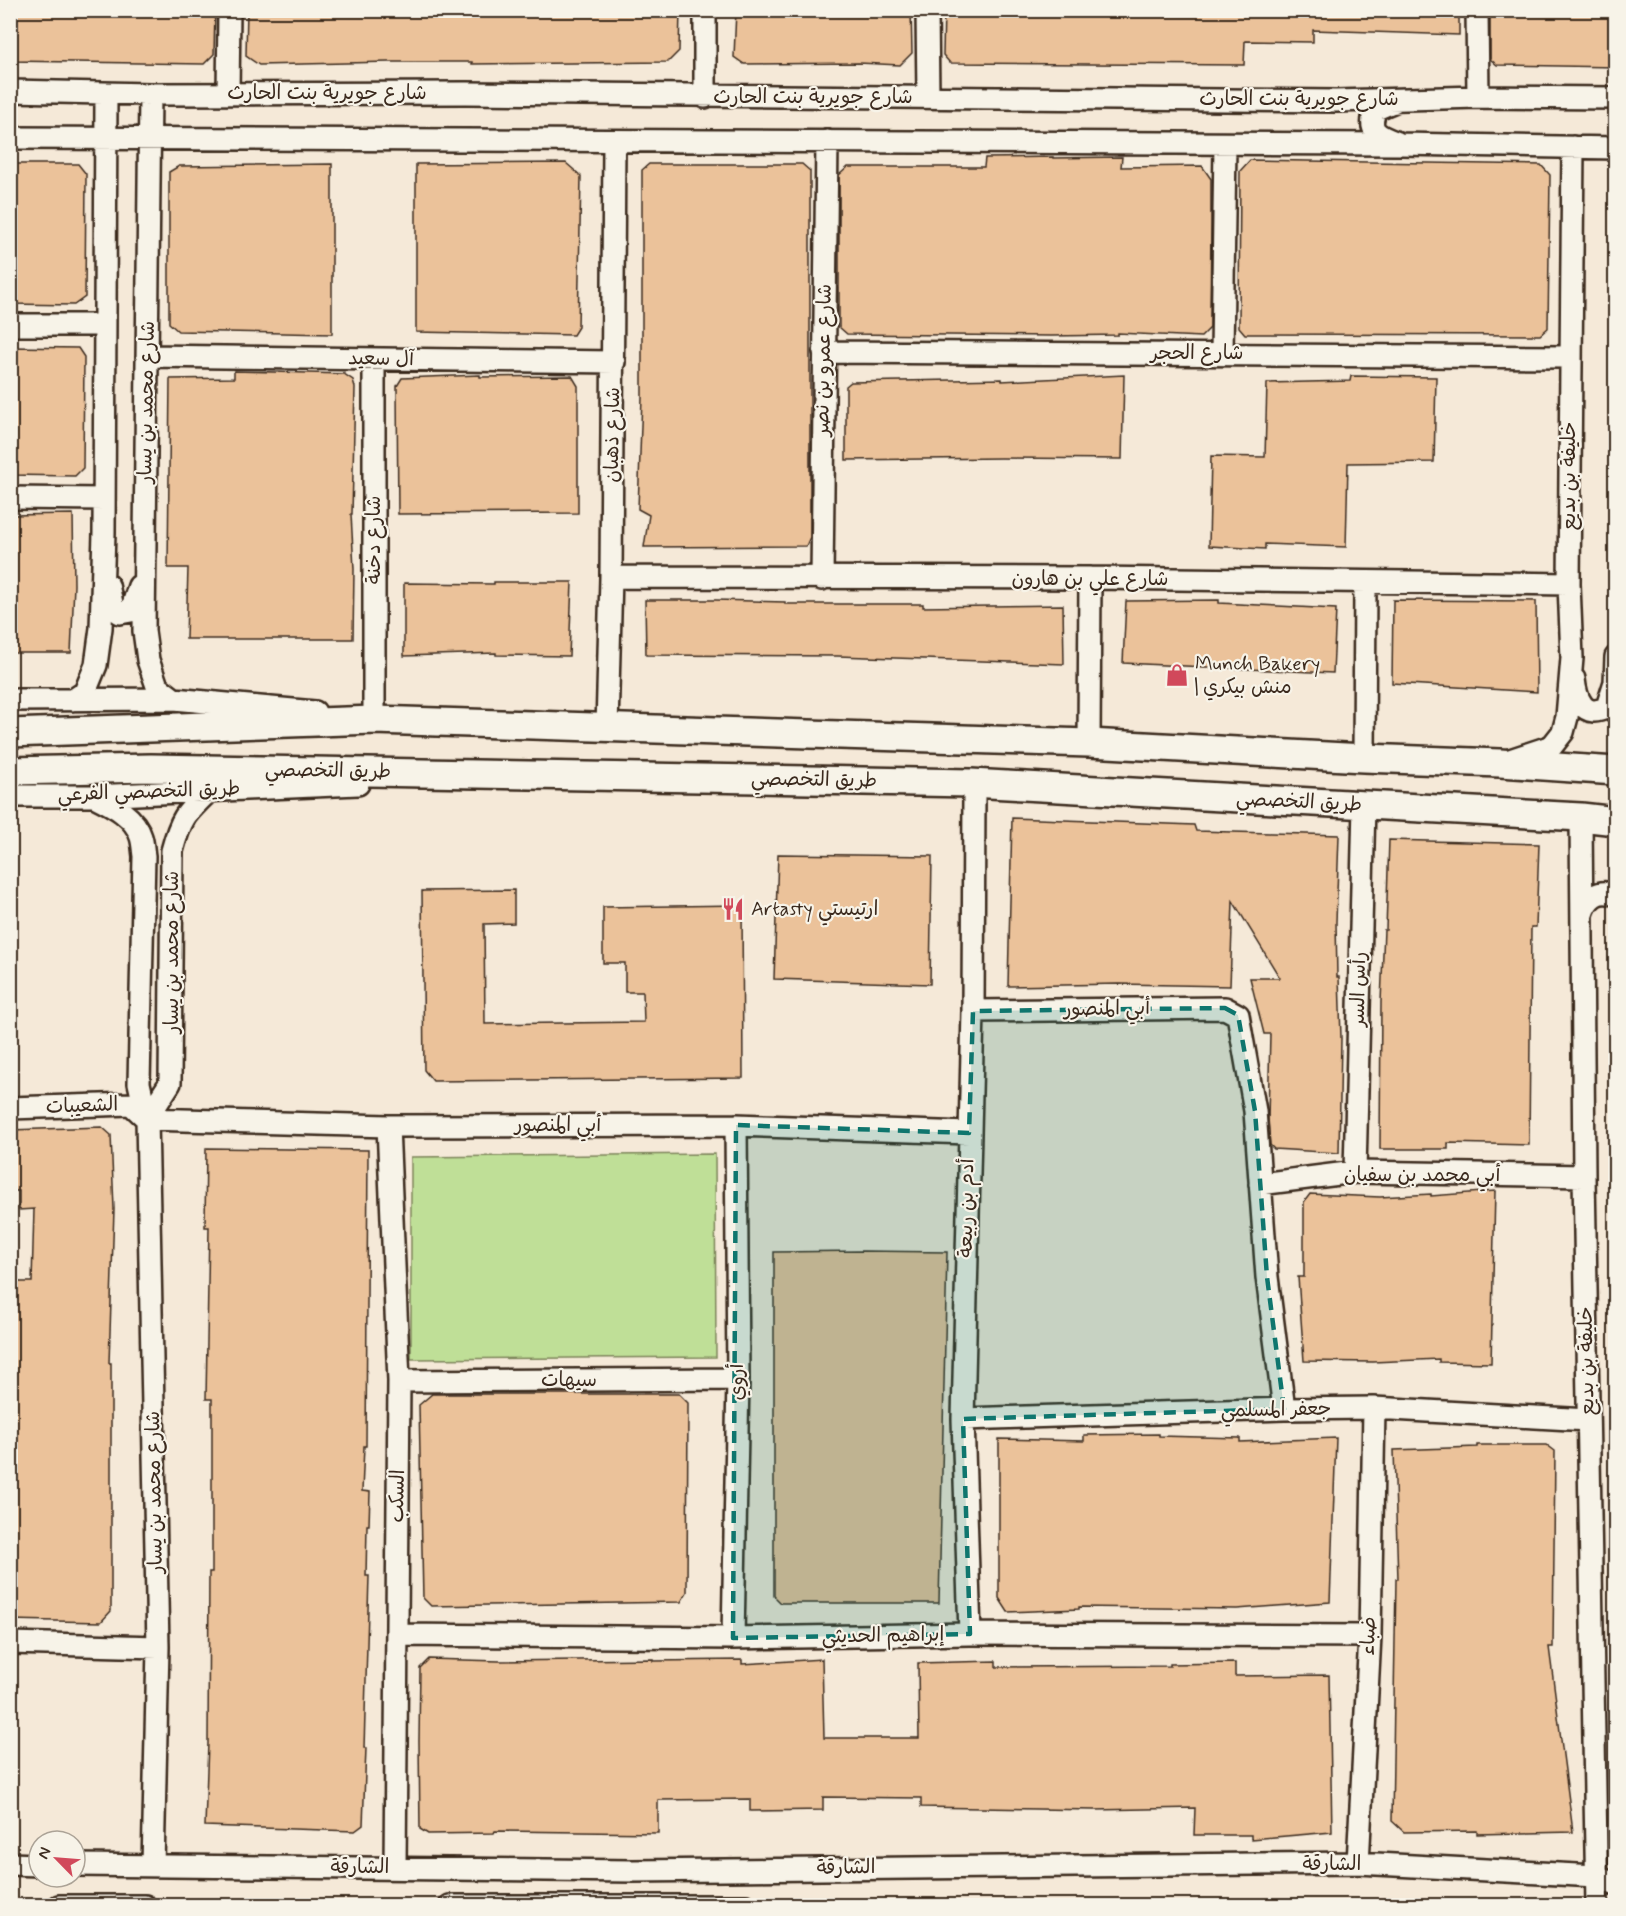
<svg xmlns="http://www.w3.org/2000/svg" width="1626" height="1916" font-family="Mynerve,'Playpen Sans Arabic',sans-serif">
	<rect width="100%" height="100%" fill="#f5e9d8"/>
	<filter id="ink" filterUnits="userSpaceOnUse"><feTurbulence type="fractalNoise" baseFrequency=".0167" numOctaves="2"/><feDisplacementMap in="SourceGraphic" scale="12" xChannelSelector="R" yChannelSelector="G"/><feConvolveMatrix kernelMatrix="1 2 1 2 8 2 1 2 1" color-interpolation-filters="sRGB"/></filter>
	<g filter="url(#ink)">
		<path fill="#bfdf97" stroke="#7d845a" stroke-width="1.5" d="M715,1154L716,1357L411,1359V1157Z"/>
		<path fill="#ebc29a" stroke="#3b2a1e" stroke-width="1.5" d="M10,10H215L214,54L204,64L10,61Z
			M247,10H680L679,51L668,62L472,64V62H389L259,65L246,56Z
			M736,10H911L912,53L900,65L859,63L744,64L734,57Z
			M944,10H1459V35L1313,30V42L1245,41L1244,65L950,63L943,55Z
			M1490,10H1616V67L1497,65L1490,59Z
			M1053,157V158L1122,157L1121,167L1202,166L1211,179V224L1210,328L1201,337L1118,333V335L1051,336L847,334L839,327V175L848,167H984L985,158Z
			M1250,160L1541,165L1550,175L1548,328L1540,335L1245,334L1239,327L1240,171Z
			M566,163L581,176L578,327L573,335L416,332V164Z
			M10,164H78L86,174L85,297L74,305L10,304Z
			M332,164V334L178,331L169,323V172L179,166Z
			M649,164H802L810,171V537L806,546L644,547L649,515L638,509L642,398V170Z
			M10,347L78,348L84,357L83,468L75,476L10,475Z
			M234,371L344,374L353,380L355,387L352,514H351L354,569L353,639H186L188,568H168L170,379L234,378Z
			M480,375V377L572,376L578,386V513L398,514L397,386L402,378Z
			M1124,375L1122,459L1001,458L846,460V386L851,382L1002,379V381Z
			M1351,376L1436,377L1434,462L1348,463L1346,547L1265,544V549L1209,546L1211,456L1265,457L1267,383L1350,381Z
			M73,514L74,585L71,653H10V515Z
			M494,582H572L569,656L496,655V653L404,656V583L494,584Z
			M645,600H716L785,602V604H923V607L1063,605L1064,664L838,656L646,655Z
			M1219,600V603L1336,609L1333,673L1123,663L1126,601Z
			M1393,600L1536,601L1537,692L1392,683Z
			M1012,818L1194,825L1196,831L1339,835L1336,922L1337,977H1339L1341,1038L1339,1153L1274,1149L1270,1145L1268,1118L1270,1034H1264L1250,978H1280L1233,901L1230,986L1119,984L1008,986Z
			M1389,840L1539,844L1536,927H1531L1529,1145L1448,1143V1149H1380L1381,1002L1384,930H1386Z
			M778,854L932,856L930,984L774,979Z
			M514,890V923L484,924L485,1024L644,1022L643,992H625V963H603V907L742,905L743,1078L433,1081L424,1070L422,891Z
			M102,1127L111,1135L114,1209L109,1363H111V1611L101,1622L10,1620V1282H32L34,1209L19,1210V1191H10V1130Z
			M206,1148L368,1150L366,1446H364L362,1491L370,1492L369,1525H367L366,1576H369L364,1748H366L363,1825L355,1831L205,1826L208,1743L209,1572H212V1399H206L209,1227H205Z
			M1495,1191L1491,1363L1439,1362V1359L1373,1362L1304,1361L1298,1277H1304V1202L1310,1194L1380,1197L1431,1194V1196Z
			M863,1251L947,1252L939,1603H781L774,1596V1252Z
			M432,1394H679L688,1403L687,1592L681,1602L431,1606L423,1598L419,1405Z
			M1159,1434V1436L1240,1438V1442L1336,1438L1330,1602L1237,1609L1079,1607V1609L1008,1612L999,1598V1439L1084,1441V1435Z
			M1477,1445H1547L1555,1451L1553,1647H1549L1573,1832L1477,1834V1831L1404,1832L1392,1821L1396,1579H1398L1394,1450L1477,1447Z
			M429,1659L499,1661L653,1659V1661L742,1660V1664L822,1659L824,1738H919L918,1663L996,1661V1667L1170,1666V1664L1235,1663V1676L1329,1675L1332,1832L1251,1839V1835H1194L1195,1808L1094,1810L921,1807V1798L823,1797V1810L750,1811V1799L658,1800V1833L495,1831L494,1833L428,1834L420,1829L419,1741L420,1668Z"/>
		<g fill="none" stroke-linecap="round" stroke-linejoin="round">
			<g stroke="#3b2a1e" stroke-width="26">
				<path id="minor" d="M927,10L928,97
					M1477,10L1478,97
					M10,91L150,94L466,93L1336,101L1478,97L1616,98
					M150,94L144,631L148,660L157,686L174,699
					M228,94L229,10
					M705,97V10
					M1395,101L1376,109C1366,132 1379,136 1398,143
					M10,138L1401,144L1616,148
					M10,325H105
					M824,352L1570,357
					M1222,353L1225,145
					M147,356L614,362
					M10,498L104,499
					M611,577L1090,578L1569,584
					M822,579L827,141
					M108,585L113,608L120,613L131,611L139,586
					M1574,679C1576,699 1584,720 1607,707L1615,682L1616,657
					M10,700L174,699L315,712
					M73,700L85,692L96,665L101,628L104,533L106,94
					M361,718L374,720V359
					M607,728L611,577L614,142
					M1089,743L1090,578
					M1364,758L1365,582
					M1507,761L1552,746L1563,732L1567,717L1572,658L1569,584L1573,147
					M10,796H93L358,784
					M94,796C112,805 135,816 141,837C143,843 143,850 144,856L139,1083L147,1119
					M1581,817L1584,1176L1597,1906
					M1582,914C1587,898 1598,888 1616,895
					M973,1011L1225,1008L1238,1015L1255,1111L1267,1277L1284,1409
					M10,1108L131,1104L147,1119
					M147,1119L388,1126L736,1125L969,1133
					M388,1126L399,1381L395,1867
					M1355,1172L1364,805
					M1260,1184L1355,1172L1584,1176
					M399,1381L738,1379
					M963,1419L1284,1409L1374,1408L1588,1420
					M970,1634L963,1419L973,1011L974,791L971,783
					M397,1635L733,1638L970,1634L1370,1636
					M733,1638L738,1379L736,1125
					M10,1643L158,1647
					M1358,1863L1370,1636L1374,1408
					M10,1864L39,1865
					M75,1865L633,1871L1358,1863L1596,1876L1616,1885
					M153,1866L158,1647L147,1119L170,1083L172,851C181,817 185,814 210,790
					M59,1906H145
					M450,1906H746"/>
			</g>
			<g stroke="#3b2a1e" stroke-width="32">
				<path id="major" d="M10,733L374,720L1089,743L1364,758L1500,763L1616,771
					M10,771L151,768L971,783L1581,817L1616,821"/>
			</g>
			<use href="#minor" stroke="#f7f3e8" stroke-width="21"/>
			<use href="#major" stroke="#f7f3e8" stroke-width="27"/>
		</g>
	</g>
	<path fill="#0f766e" fill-opacity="0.2" stroke="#0f766e" stroke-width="4.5" stroke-dasharray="12 8" stroke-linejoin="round" d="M1225,1008L1238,1015L1255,1111L1267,1277L1284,1409L963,1419L970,1634L733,1638L736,1125L969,1133L973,1011Z"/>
	<defs>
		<g id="shop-bare" transform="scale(1.8)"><path d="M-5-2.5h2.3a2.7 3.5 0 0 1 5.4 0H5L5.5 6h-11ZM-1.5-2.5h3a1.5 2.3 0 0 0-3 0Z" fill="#d1495b" stroke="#f7f3e8" stroke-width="2.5" paint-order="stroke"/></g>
		<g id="restaurant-bare" transform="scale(1.8)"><path d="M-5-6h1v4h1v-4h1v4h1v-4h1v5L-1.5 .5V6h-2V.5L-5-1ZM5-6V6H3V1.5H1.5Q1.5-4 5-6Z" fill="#d1495b" stroke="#f7f3e8" stroke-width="2.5" paint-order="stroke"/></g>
	</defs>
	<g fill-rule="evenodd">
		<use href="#shop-bare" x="1177" y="675"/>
		<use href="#restaurant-bare" x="733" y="909"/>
	</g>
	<g text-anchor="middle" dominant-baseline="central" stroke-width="4.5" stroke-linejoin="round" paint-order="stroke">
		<g font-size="20" fill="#3b2a1e" stroke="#f7f3e8">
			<text x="327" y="93">شارع جويرية بنت الحارث</text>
			<text x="813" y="97">شارع جويرية بنت الحارث</text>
			<text x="1299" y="99">شارع جويرية بنت الحارث</text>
			<text x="1197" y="353">شارع الحجر</text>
			<text transform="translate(381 359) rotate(1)">آل سعيد</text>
			<text transform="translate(824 360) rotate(-89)">شارع عمرو بن نصر</text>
			<text transform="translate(147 402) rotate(-89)">شارع محمد بن يسار</text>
			<text transform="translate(613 435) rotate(-89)">شارع ذهبان</text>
			<text transform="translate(1569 476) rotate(-90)">خليفة بن بديع</text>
			<text transform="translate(374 540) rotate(-90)">شارع دخنة</text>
			<text x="1090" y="579">شارع علي بن هارون</text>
			<text transform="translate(328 771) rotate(1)">طريق التخصصي</text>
			<text transform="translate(814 780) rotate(1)">طريق التخصصي</text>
			<text transform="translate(149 792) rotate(-2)">طريق التخصصي الفرعي</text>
			<text transform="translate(1299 802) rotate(3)">طريق التخصصي</text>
			<text transform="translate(172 952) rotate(-90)">شارع محمد بن يسار</text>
			<text transform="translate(1359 989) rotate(-89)">رأس السر</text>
			<text transform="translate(1107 1009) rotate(-1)">أبي المنصور</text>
			<text transform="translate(82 1106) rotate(-2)">الشعيبات</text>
			<text x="558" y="1125">أبي المنصور</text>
			<text x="1422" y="1175">أبي محمد بن سفيان</text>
			<text transform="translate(967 1208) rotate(-89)">أدم بن ربيعة</text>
			<text transform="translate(1587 1361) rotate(-91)">خليفة بن بديع</text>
			<text x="569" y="1380">سيهات</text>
			<text transform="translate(737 1382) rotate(-90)">أروي</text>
			<text transform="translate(1276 1410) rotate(-1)">جعفر المسلمي</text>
			<text transform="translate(155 1492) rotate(-91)">شارع محمد بن يسار</text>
			<text transform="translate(398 1496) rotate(-89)">السكب</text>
			<text transform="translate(883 1636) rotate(-1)">إبراهيم الحديثي</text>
			<text transform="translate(1369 1636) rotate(-88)">ضباء</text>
			<text x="1332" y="1864">الشارقة</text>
			<text x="360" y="1867">الشارقة</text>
			<text transform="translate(846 1868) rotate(-1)">الشارقة</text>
		</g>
		<g font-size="20" fill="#3b2a1e" stroke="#f7f3e8" text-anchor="start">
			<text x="1195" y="664">Munch Bakery<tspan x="1195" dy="23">| منش بيكري</tspan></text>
			<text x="751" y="909">Artasty ارتيستي</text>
		</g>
	</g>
	<rect width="1626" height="1916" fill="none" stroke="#f7f3e8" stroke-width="36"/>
	<rect x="18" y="18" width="1590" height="1880" fill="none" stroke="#3b2a1e" stroke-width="2" filter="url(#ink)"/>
	<g transform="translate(57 1859) rotate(295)"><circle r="28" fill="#f7f3e8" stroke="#aca397" stroke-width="1.5"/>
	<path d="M0-4.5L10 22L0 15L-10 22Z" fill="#d1495b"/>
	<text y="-9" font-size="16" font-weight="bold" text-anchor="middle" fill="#3b2a1e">N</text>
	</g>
</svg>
